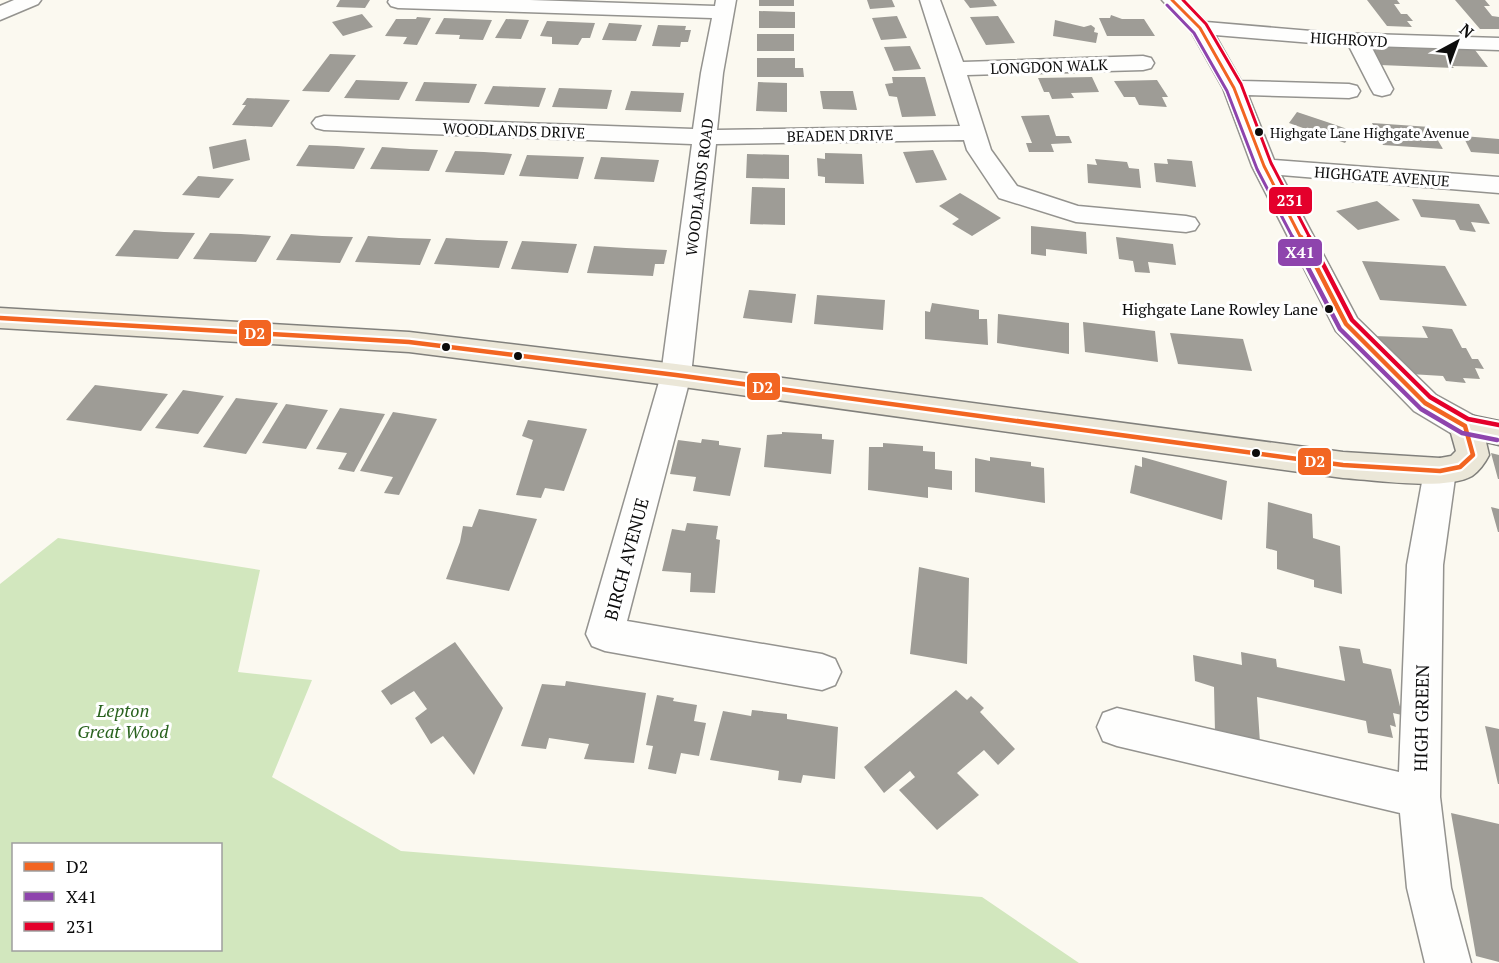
<svg xmlns="http://www.w3.org/2000/svg" width="1499" height="963" font-family="'PT Serif',serif">
	<rect width="100%" height="100%" fill="#fbf9f0"/>
	<path fill="#d2e7be" fill-rule="evenodd" d="M58,538L260,570L238,672L312,680L272,777L401,851L982,897L1079,963H0V584ZM14,844H220V950H14Z"/>
	<path fill="#9e9c96" d="M340,0H370L365,8L336,7Z
		M759,0H794V6H759Z
		M867,0H892L895,7L870,9Z
		M964,0H993L997,6L970,8Z
		M1367,0H1397L1400,4H1394L1401,14H1407L1413,21H1407L1412,27L1387,26Z
		M1455,0H1485L1490,6H1484L1492,16L1499,17V29H1480Z
		M759,11L795,12V28H759Z
		M362,14L373,27L343,36L332,22Z
		M1111,15L1122,19H1144L1155,36H1107L1099,18H1110Z
		M897,16L907,38L881,40L872,18Z
		M998,16L1015,43L986,45L970,17Z
		M417,17L431,18L417,45L403,44L407,37L385,36L396,19H416Z
		M444,18L492,20L483,40L459,39L460,35L435,34Z
		M506,19L529,20L521,39L495,38Z
		M1055,20L1084,27L1091,25L1095,28L1094,32L1098,33L1096,43L1053,36Z
		M547,21L595,23L590,38H582L578,45L552,44V37L540,36Z
		M609,23L642,25L636,41L602,40Z
		M658,25L686,26L685,30H691L688,42H681L680,47L652,46Z
		M757,34H794V51H757Z
		M910,46L921,69L894,71L884,47Z
		M1370,47L1475,50L1488,67L1452,66L1454,68L1380,65Z
		M330,54L356,55L329,92L302,91Z
		M757,58H795V68H803L804,77H757Z
		M892,77H925L936,116L902,117L897,97L889,96L885,84L893,83Z
		M1092,77L1099,92L1071,93L1074,98L1052,99L1049,92H1044L1038,78Z
		M356,80L408,82L399,100L344,98Z
		M1157,80L1168,97H1162L1167,107L1139,105L1135,97H1124L1114,81Z
		M424,82L451,83L477,84L469,103L415,101Z
		M758,82L787,83V112L756,111Z
		M493,86L520,87L546,88L539,107L484,104Z
		M559,88L586,89L612,90L607,109L552,107Z
		M631,91L684,93L681,112L625,110Z
		M820,91H853L857,110L823,109Z
		M247,98L290,100L272,127L232,125L246,105H242Z
		M1297,112L1327,122L1353,131L1345,143L1289,123Z
		M1049,115L1056,136H1069L1072,143L1051,144L1054,152H1029L1026,143H1032L1021,116Z
		M1372,123L1430,127L1443,149L1383,145Z
		M1463,136L1499,139V154L1471,152Z
		M246,139L250,160L213,169L209,147Z
		M309,145L337,146L365,148L354,169L296,166Z
		M382,147L410,149L438,150L429,171L370,169Z
		M933,150L947,180L916,183L903,152Z
		M455,151L484,152L512,154L504,175L445,172Z
		M825,153L862,154L864,184L825,183V177L818,176L817,158L825,159Z
		M747,154L789,155V179L746,178Z
		M527,155L556,156L584,157L578,179L519,176Z
		M601,157L659,160L654,182L594,179Z
		M1095,159L1127,162L1129,168L1139,169L1141,188L1088,183L1087,164L1097,165Z
		M1167,159L1192,161L1196,187L1156,182L1154,163L1168,164Z
		M198,176L234,179L219,198L182,195Z
		M752,187L785,188V225L750,224Z
		M960,193L980,205L1001,218L972,236L952,224L959,219L939,206Z
		M1412,199L1479,204L1490,224L1471,222L1476,232L1460,230L1455,220L1421,217Z
		M1377,201L1400,220L1358,230L1336,211Z
		M1031,226L1086,232L1087,254L1046,249V256L1031,254Z
		M134,230L164,232L195,233L178,259L115,256Z
		M210,233L241,234L271,236L256,262L193,259Z
		M291,234L322,236L353,237L340,263L276,260Z
		M368,236L399,238L431,239L420,265L355,262Z
		M1116,237L1173,244L1176,265L1148,262L1150,273L1135,272L1133,261L1119,259Z
		M446,238L477,240L508,241L499,268L434,264Z
		M522,241L577,244L568,273L511,269Z
		M594,246L626,248L667,250L664,264H655L653,276L587,273Z
		M1362,261L1445,266L1467,306L1380,300Z
		M749,290L796,294L792,323L743,318Z
		M817,295L885,300L883,330L814,324Z
		M932,303L979,310V319H987L988,345L925,339V311L930,312Z
		M998,314L1069,323V354L997,343Z
		M1083,322L1155,331L1158,362L1085,352Z
		M1422,326L1452,329L1462,348H1466L1472,359H1478L1484,369L1475,368L1480,379L1463,378L1466,383L1446,381L1443,376L1410,374L1374,336L1428,338Z
		M1170,333L1243,339L1252,371L1178,364Z
		M95,385L168,394L141,431L66,420Z
		M183,390L224,396L198,434L155,428Z
		M236,398L278,403L246,454L203,447Z
		M286,404L328,410L306,449L262,443Z
		M340,408L385,414L354,472L338,469L347,453L316,449Z
		M393,412L437,419L399,495L384,493L393,477L360,471Z
		M528,420L587,429L564,491L545,488L541,498L516,495L533,440L522,436Z
		M782,432L822,434V439L834,440L831,474L764,467L767,435L782,434Z
		M702,439L719,441V445L741,448L730,496L693,491L696,477L670,474L678,440L701,443Z
		M883,443L923,446V451L935,452V469L952,471V490L928,487V498L868,490L869,447H883Z
		M1491,453L1499,455V479H1498Z
		M990,457L1031,462V466L1044,468L1045,503L975,492V458L990,461Z
		M1142,457L1227,481L1222,520L1130,493L1135,465L1142,467Z
		M1268,502L1312,514L1313,538L1340,546L1342,594L1314,587V580L1277,569V551L1266,548Z
		M1491,507L1499,509V532H1498Z
		M479,509L537,519L509,591L446,579L460,542L463,526L472,527Z
		M687,523L718,526L716,539L720,540L715,593L690,592L691,573L662,571L672,529L685,531Z
		M919,567L969,578L967,664L910,654Z
		M455,642L503,708L474,775L443,736L431,744L415,718L427,709L414,691L391,705L381,691Z
		M1339,646L1360,649L1363,663L1391,669L1402,715L1393,713L1396,727L1390,725L1393,738L1368,733L1366,721L1257,697L1260,743L1215,732L1214,687L1195,681L1193,655L1242,665L1241,652L1276,659L1277,667L1345,681Z
		M566,681L646,693L634,763L584,759L589,744L549,738L546,749L521,746L542,684L565,686Z
		M956,690L967,700L971,696L984,708L980,712L1015,749L998,765L984,750L957,773L979,795L937,830L899,790L915,777L910,771L884,793L864,767Z
		M657,695L674,698L673,701L697,705L694,721L706,723L699,756L681,753L676,774L648,769L653,746L646,745Z
		M752,710L787,714V719L838,727L835,779L803,775L801,783L778,780L779,771L710,760L723,711L751,716Z
		M1485,726L1499,729V784H1498Z
		M1451,813L1499,824V962L1476,956Z"/>
	<g fill="none" stroke-linecap="round" stroke-linejoin="round">
		<g stroke="#94938f" stroke-width="3">
			<path id="minor" d="M14,0H41L38,4L0,20V6Z
				M389,0H530L715,6L716,0H736L723,73L717,130L960,126L920,0H940L963,62L1143,56L1151,58L1154,63L1151,68L1143,70L967,75L991,150L1017,186L1078,206L1186,216L1195,218L1199,224L1195,230L1186,232L1076,222L999,198L967,150L964,140L716,144L691,375L627,621L822,654L835,659L841,672L835,685L822,690L605,651L592,646L586,634L661,375L692,144L324,130L316,128L312,123L316,118L324,116L693,129L701,73L712,18L398,8L391,6L388,2Z
				M1162,0H1183L1206,22L1335,33L1499,38V50L1371,46L1393,89L1390,94L1382,96L1374,94L1371,89L1349,46L1215,35L1241,81L1349,84L1357,86L1360,91L1357,96L1349,98L1248,95L1274,160L1499,177V193L1281,175L1357,318L1436,395L1476,417L1481,426L1476,435L1465,438L1454,435L1414,411L1336,331L1252,166L1223,88L1191,31Z
				M1440,458L1452,462L1456,471L1443,565L1440,797L1451,888L1471,963H1425L1407,888L1400,813L1117,746L1103,741L1097,727L1103,713L1117,708L1399,772L1407,565L1424,471L1428,462Z"/>
		</g>
		<g stroke="#81807c" stroke-width="3">
			<path id="major" d="M0,308L409,332L676,364L1343,452L1440,458L1451,456L1456,451L1449,426L1454,417L1465,414L1499,421V445L1486,442L1489,455C1485,463 1479,471 1472,476C1446,491 1374,480 1343,478L676,386L409,352L0,328Z"/>
		</g>
		<use href="#minor" fill="#fefefd" fill-rule="evenodd"/>
		<use href="#major" fill="#ebe7d8" fill-rule="evenodd"/>
		<g stroke="#fff" stroke-width="6">
			<path id="bus-1-far1" d="M1172,0L1200,28L1234,88L1264,166L1301,238"/>
		</g>
		<g stroke="#fff" stroke-width="9">
			<path id="bus-1" d="M0,318L409,342L676,375L1343,465L1440,471L1460,467L1473,455L1465,426L1425,403L1346,324L1301,237"/>
		</g>
		<g stroke="#fff" stroke-width="6">
			<path id="bus-2-far1" d="M1167,5L1194,33L1227,91L1257,169L1293,238"/>
		</g>
		<g stroke="#fff" stroke-width="9">
			<path id="bus-2" d="M1292,237L1340,329L1421,409L1462,433L1497,440"/>
		</g>
		<g stroke="#fff" stroke-width="6">
			<path id="bus-3-far1" d="M1183,0L1206,24L1241,84L1271,163L1310,238"/>
		</g>
		<g stroke="#fff" stroke-width="9">
			<path id="bus-3" d="M1309,237L1352,320L1430,397L1468,419L1499,425"/>
		</g>
		<use href="#bus-1-far1" stroke="#f26522" stroke-width="3"/>
		<use href="#bus-1" stroke="#f26522" stroke-width="4.5"/>
		<use href="#bus-2-far1" stroke="#8e44ad" stroke-width="3"/>
		<use href="#bus-2" stroke="#8e44ad" stroke-width="4.5"/>
		<use href="#bus-3-far1" stroke="#e4002b" stroke-width="3"/>
		<use href="#bus-3" stroke="#e4002b" stroke-width="4.5"/>
	</g>
	<g fill="#0c0c0c" stroke="#fff" stroke-width="2">
		<circle cx="1259" cy="132" r="5"/>
		<circle cx="1329" cy="309" r="5"/>
		<circle cx="446" cy="347" r="5"/>
		<circle cx="518" cy="356" r="5"/>
		<circle cx="1256" cy="453" r="5"/>
	</g>
	<g text-anchor="middle" dominant-baseline="central" stroke-width="6" stroke-linejoin="round" paint-order="stroke">
		<g font-size="14" fill="#0c0c0c" stroke="#fff" text-anchor="start">
			<text x="1270" y="132">Highgate Lane Highgate Avenue</text>
		</g>
		<g font-size="15" fill="#0c0c0c" stroke="#fff">
			<text transform="translate(1349 39) rotate(3)">HIGHROYD</text>
			<text transform="translate(1049 66) rotate(-2)">LONGDON WALK</text>
			<text transform="translate(514 130) rotate(2)">WOODLANDS DRIVE</text>
			<text transform="translate(840 135) rotate(-1)">BEADEN DRIVE</text>
			<text transform="translate(1382 176) rotate(4)">HIGHGATE AVENUE</text>
			<text transform="translate(699 187) rotate(-83)">WOODLANDS ROAD</text>
		</g>
		<g font-size="16" fill="#0c0c0c" stroke="#fff" text-anchor="end">
			<text x="1318" y="309">Highgate Lane Rowley Lane</text>
		</g>
		<g font-size="18" fill="#0c0c0c" stroke="#fff">
			<text transform="translate(626 559) rotate(-75)">BIRCH AVENUE</text>
			<text transform="translate(1421 718) rotate(-89)">HIGH GREEN</text>
		</g>
		<g font-size="18" font-style="italic" fill="#29621e" stroke="#fff">
			<text x="123" y="710">Lepton<tspan x="123" dy="21">Great Wood</tspan></text>
		</g>
	</g>
	<g stroke="#fff" stroke-width="2">
		<rect x="1268" y="186" width="45" height="29" rx="6" fill="#e4002b"/>
		<rect x="1277" y="238" width="46" height="29" rx="6" fill="#8e44ad"/>
		<rect x="238" y="319" width="34" height="28" rx="6" fill="#f26522"/>
		<rect x="746" y="372" width="35" height="29" rx="6" fill="#f26522"/>
		<rect x="1297" y="447" width="35" height="29" rx="6" fill="#f26522"/>
	</g>
	<g font-size="16" text-anchor="middle" font-weight="bold" fill="#fff">
		<text x="1290" y="206">231</text>
		<text x="1300" y="258">X41</text>
		<text x="255" y="339">D2</text>
		<text x="763" y="393">D2</text>
		<text x="1315" y="467">D2</text>
	</g>
	<rect x="12" y="843" width="210" height="108" fill="#ffffff" stroke="#9e9e9e" stroke-width="1.5"/>
	<rect x="24" y="862" width="30" height="9" fill="#f26522" stroke="#9e9e9e" stroke-width="1.5"/>
	<text x="66" y="873" font-size="18" fill="#0c0c0c">D2</text>
	<rect x="24" y="892" width="30" height="9" fill="#8e44ad" stroke="#9e9e9e" stroke-width="1.5"/>
	<text x="66" y="903" font-size="18" fill="#0c0c0c">X41</text>
	<rect x="24" y="922" width="30" height="9" fill="#e4002b" stroke="#9e9e9e" stroke-width="1.5"/>
	<text x="66" y="933" font-size="18" fill="#0c0c0c">231</text>
	<g transform="translate(1457 42) rotate(41)" stroke="#ffffff" stroke-width="4.5" paint-order="stroke">
	<path d="M0-4.5L10 22L0 15L-10 22Z" fill="#0c0c0c"/>
	<text y="-9" font-size="16" font-weight="bold" text-anchor="middle" fill="#0c0c0c">N</text>
	</g>
</svg>
